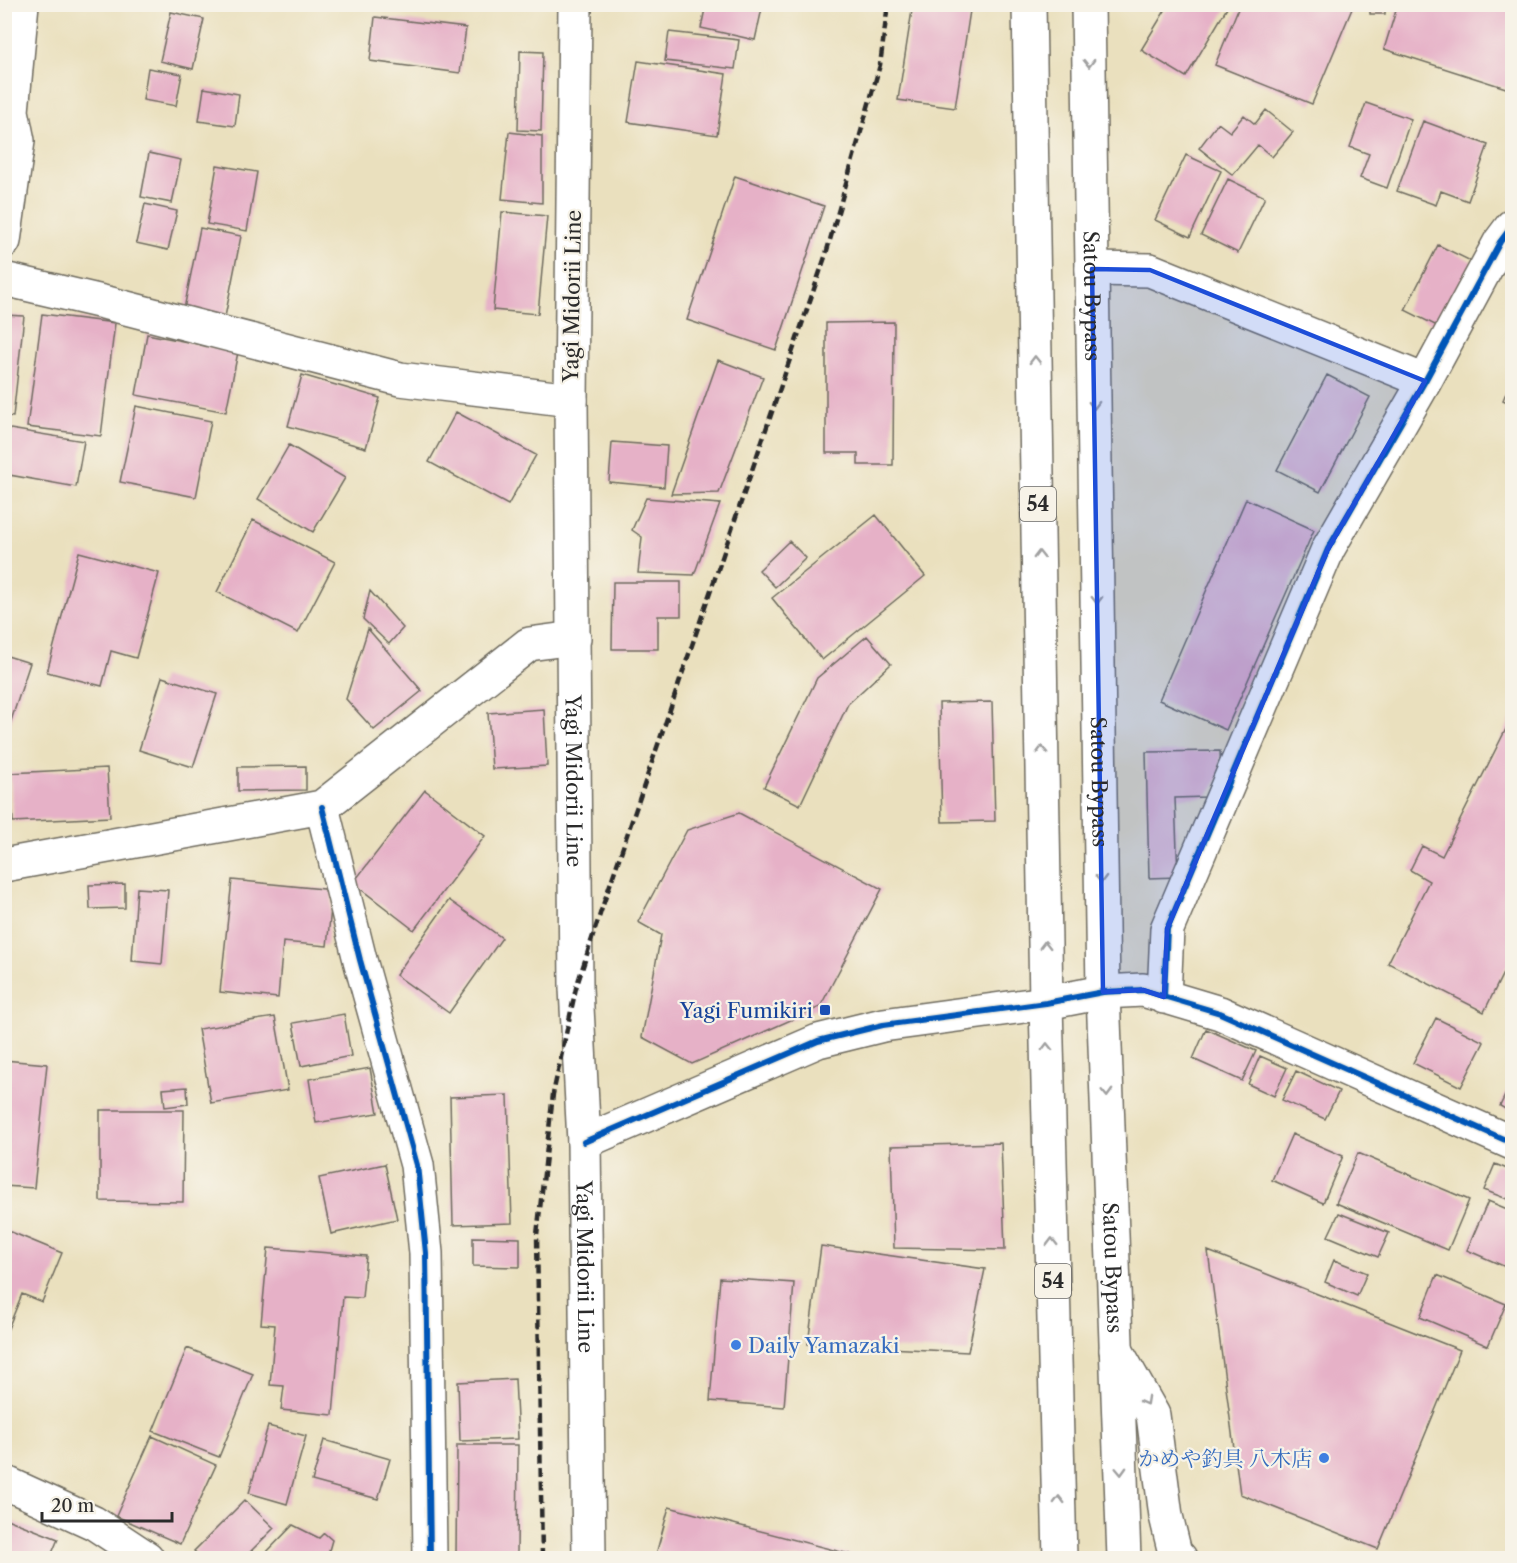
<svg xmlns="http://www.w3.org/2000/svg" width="1517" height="1563" font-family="'Libre Caslon Text','Noto Serif JP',serif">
	<rect width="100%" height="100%" fill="#f7f3e8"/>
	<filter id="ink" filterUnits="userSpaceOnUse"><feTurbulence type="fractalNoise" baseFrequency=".0167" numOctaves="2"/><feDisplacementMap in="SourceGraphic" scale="12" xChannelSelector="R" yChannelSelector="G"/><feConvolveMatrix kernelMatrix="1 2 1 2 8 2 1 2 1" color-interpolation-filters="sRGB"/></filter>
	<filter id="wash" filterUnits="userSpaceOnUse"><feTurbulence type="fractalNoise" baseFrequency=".008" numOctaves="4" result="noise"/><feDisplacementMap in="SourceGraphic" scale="24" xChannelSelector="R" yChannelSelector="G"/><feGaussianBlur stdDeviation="1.35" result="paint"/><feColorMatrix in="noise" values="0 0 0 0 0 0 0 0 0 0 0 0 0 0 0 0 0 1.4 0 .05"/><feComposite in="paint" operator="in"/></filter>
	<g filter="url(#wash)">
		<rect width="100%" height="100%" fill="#eae0be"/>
		<g id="blocks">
			<path fill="#e6b1c7" d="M706,4H763L755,40L701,28Z
				M913,4H971L955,108L898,100Z
				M1169,4H1221L1227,8L1186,77L1141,50Z
				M1240,4H1354L1312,104L1215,65Z
				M1370,4H1385V14H1370Z
				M1398,4H1512V90L1384,49Z
				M171,12L204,19L193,69L160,61Z
				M375,17L466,28L460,73L370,61Z
				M669,32L739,40L735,69L665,61Z
				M520,51L543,52L541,131L518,130Z
				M638,61L726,74L717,135L628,122Z
				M148,68L182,74L176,106L143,100Z
				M204,88L239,94L235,126L199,121Z
				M1366,103L1411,119L1387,188L1360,178L1369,154L1350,147Z
				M1266,110L1293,132L1272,157L1258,145L1233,175L1199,148L1218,123L1230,132L1244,115L1255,124Z
				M1423,121L1488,145L1468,201L1441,191L1436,205L1397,191Z
				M509,132L542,136V203L502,199Z
				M149,153L181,160L172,203L141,197Z
				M1186,155L1221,171L1190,237L1155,220Z
				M217,165L257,172L247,231L207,224Z
				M735,176L824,206L776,350L687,320Z
				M1228,179L1265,197L1238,253L1201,235Z
				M145,204L177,211L168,250L136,243Z
				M502,212L547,216L538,314L493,310Z
				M200,228L241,236L225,317L184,309Z
				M1438,245L1473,262L1439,327L1405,310Z
				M42,314L115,323L101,436L27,427Z
				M4,315L24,316L13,417L4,416Z
				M894,322L893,465H858V453H826V323Z
				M147,334L238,352L226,412L136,395Z
				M718,360L763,377L719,493L671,494Z
				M302,375L380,398L366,448L288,426Z
				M1327,375L1370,397L1320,492L1277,470Z
				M1512,379V404L1503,400Z
				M136,406L211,421L196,497L120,482Z
				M456,412L536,455L508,505L429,462Z
				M4,428L84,441L76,487L4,474Z
				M612,442L667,446L664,487L609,482Z
				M289,445L345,478L313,532L258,499Z
				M646,498L720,504L694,575L638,573L642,537L632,530Z
				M1246,499L1314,530L1226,730L1159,700Z
				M876,515L925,576L822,660L772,598Z
				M253,520L335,562L298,633L217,592Z
				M789,541L806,558L775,587L759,570Z
				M79,552L159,573L136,658L111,651L102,686L47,672Z
				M613,582H681V616H658V649H612Z
				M370,591L403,628L389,644L363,619Z
				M368,629L422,691L374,730L346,699Z
				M867,636L891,664L848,704L800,805L764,787L817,678Z
				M4,655L30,663L5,739H4Z
				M162,677L217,694L193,767L139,750Z
				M992,702L995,821L942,822L939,703Z
				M544,709L547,766L492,769L488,713Z
				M1512,717V955L1484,1012L1388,963L1429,881L1410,870L1422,846L1442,856Z
				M1220,751L1221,775L1206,797L1175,798L1178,877L1149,878L1146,752Z
				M306,766V790L238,791V767Z
				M107,768L110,817L13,822L10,773Z
				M425,790L485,836L414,930L353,883Z
				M739,813L882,889L820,1007L692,1064L642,1037L661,935L638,922L687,830Z
				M232,880L333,890L327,946L283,942L278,998L220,992Z
				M125,884V908L90,909L89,885Z
				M137,888L168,890L162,964L132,961Z
				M449,900L502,938L449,1013L396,975Z
				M344,1014L351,1056L301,1066L293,1023Z
				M275,1017L288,1090L211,1103L198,1029Z
				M1436,1018L1484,1042L1461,1087L1413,1063Z
				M1206,1029L1256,1051L1242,1081L1193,1059Z
				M1260,1056L1287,1068L1274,1096L1248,1084Z
				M4,1060L47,1064L34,1188L4,1186Z
				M370,1068L378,1113L316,1123L309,1079Z
				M1296,1071L1339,1091L1325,1119L1282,1100Z
				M1512,1081V1113L1500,1106Z
				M187,1087L188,1104L165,1107L163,1089Z
				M508,1095L512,1223L453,1225L450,1097Z
				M100,1110H184L183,1202L100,1201Z
				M1292,1134L1343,1156L1323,1203L1272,1180Z
				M1001,1143L1005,1250L894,1248L891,1146Z
				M1358,1153L1469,1200L1448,1250L1336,1203Z
				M385,1164L397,1219L331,1234L319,1178Z
				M1495,1164L1512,1171V1201L1484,1190Z
				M1488,1201L1512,1211V1257L1508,1268L1467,1250Z
				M1339,1213L1389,1233L1378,1257L1328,1236Z
				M4,1229L62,1253L42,1302L22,1294L5,1336Z
				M473,1237L520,1238V1267L473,1266Z
				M821,1246L985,1269L968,1352L808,1344Z
				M268,1248L366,1256L362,1298L343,1297L333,1415L281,1410L284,1386L270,1385L275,1325L261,1324Z
				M1208,1251L1460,1350L1378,1549L1240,1494Z
				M1334,1260L1367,1273L1357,1296L1325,1282Z
				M1437,1275L1506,1304L1488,1346L1420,1317Z
				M720,1278L794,1283L784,1407L710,1401Z
				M187,1348L253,1374L219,1457L153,1431Z
				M515,1379L518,1439L460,1441L458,1382Z
				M268,1426L306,1436L287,1504L249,1493Z
				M152,1436L216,1465L180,1544L116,1516Z
				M324,1440L390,1459L378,1499L312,1481Z
				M457,1445H518L517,1556L456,1557Z
				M245,1500L274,1528L244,1558H202L194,1551Z
				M669,1507L864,1558H655Z
				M4,1518L58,1539L50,1558H4Z
				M293,1525L319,1538L324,1533L332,1540L328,1554L333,1558H264L262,1557Z"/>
		</g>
	</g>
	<g filter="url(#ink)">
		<use href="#blocks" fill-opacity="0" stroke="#6e6a5e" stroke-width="1.5"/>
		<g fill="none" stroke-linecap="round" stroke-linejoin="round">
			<g stroke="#6e6a5e" stroke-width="36">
				<path id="minor" d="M4,241L18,141L12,111L22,4
					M1092,269L1150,270L1425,381
					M4,279L107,303L400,379L571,400
					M322,807L360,960L417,1165L426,1253L430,1558
					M4,865L322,807L529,644L574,638
					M1164,997L1167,929L1328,549L1425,381L1500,242L1512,226
					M584,1142L818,1041L883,1025L1046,1003L1103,992L1143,990L1220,1013L1512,1143
					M1116,1350L1153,1415L1166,1516L1175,1553L1180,1558
					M4,1482L94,1523L147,1558"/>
			</g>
			<g stroke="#6e6a5e" stroke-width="36">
				<g id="major">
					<path id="s1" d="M575,4L571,400L576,988L584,1142L589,1558"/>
				</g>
			</g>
			<g stroke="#6e6a5e" stroke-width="36">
				<g id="highway">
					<path d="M1029,4L1046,1003L1060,1558"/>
					<path id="s2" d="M1088,4L1103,992L1124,1558"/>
				</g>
			</g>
			<use href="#minor" stroke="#fff" stroke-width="33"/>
			<use href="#major" stroke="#fff" stroke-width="33"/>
			<use href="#highway" stroke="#fff" stroke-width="33"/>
			<path stroke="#2b2b2b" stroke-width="4.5" stroke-dasharray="9 4.5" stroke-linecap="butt" d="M542,1558L537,1235L553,1094L576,988L602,908L826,254L880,65L888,4"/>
			<g stroke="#f7f3e8" stroke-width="10">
				<path id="cycleway" d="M322,807L360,960L417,1165L426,1253L430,1558
					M1164,997L1167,929L1328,549L1425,381L1500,242L1512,226
					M584,1142L818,1041L883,1025L1046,1003L1103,992L1143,990L1220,1013L1512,1143"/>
			</g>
			<use href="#cycleway" stroke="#0057b8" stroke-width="6"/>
		</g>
		<defs><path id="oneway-chevron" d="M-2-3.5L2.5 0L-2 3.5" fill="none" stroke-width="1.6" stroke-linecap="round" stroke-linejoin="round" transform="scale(1.5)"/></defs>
		<g stroke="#a0a0a0">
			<use href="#oneway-chevron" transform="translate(1089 63) rotate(89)"/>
			<use href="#oneway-chevron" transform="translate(1035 360) rotate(-91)"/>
			<use href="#oneway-chevron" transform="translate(1094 405) rotate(89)"/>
			<use href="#oneway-chevron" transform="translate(1039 555) rotate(-91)"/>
			<use href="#oneway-chevron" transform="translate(1097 600) rotate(89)"/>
			<use href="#oneway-chevron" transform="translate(1042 750) rotate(-91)"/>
			<use href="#oneway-chevron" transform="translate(1101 879) rotate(89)"/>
			<use href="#oneway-chevron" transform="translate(1045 945) rotate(-91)"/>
			<use href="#oneway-chevron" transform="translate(1047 1047) rotate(-91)"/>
			<use href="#oneway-chevron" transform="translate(1107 1093) rotate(88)"/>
			<use href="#oneway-chevron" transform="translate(1052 1242) rotate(-91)"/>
			<use href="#oneway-chevron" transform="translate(1145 1401) rotate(61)"/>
			<use href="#oneway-chevron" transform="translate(1121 1471) rotate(88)"/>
			<use href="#oneway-chevron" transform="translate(1059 1500) rotate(-91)"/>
		</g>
	</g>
	<path fill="#1d4ed8" fill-opacity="0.2" stroke="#1d4ed8" stroke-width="4.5" stroke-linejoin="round" d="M1092,269L1150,270L1425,381L1328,549L1167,929L1164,997L1143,990L1103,992Z"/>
	<rect fill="#1a4fb4" stroke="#f7f3e8" stroke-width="2" x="819" y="1004" width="12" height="12" rx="3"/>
	<g fill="#3f7fe0" stroke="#f7f3e8" stroke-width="2">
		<circle cx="736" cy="1345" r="6"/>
		<circle cx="1324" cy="1458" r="6"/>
	</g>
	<g text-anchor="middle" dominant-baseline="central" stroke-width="4.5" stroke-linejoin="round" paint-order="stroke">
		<g fill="#f7f3e8" stroke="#686764" stroke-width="1.5">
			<rect x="1020" y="487" width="36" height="34" rx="4.5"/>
			<rect x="1035" y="1264" width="36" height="34" rx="4.5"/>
		</g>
		<g font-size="20" font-weight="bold" fill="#2b2b2b">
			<text x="1038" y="504">54</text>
			<text x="1053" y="1281">54</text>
		</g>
		<g font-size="21" fill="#2b2b2b" stroke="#f7f3e8">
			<text transform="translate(572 296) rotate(-89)">Yagi Midorii Line</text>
			<text stroke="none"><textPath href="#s2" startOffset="292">Satou Bypass</textPath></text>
			<text stroke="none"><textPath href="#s1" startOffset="777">Yagi Midorii Line</textPath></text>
			<text stroke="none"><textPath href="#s2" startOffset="778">Satou Bypass</textPath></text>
			<text stroke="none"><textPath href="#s1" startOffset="1263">Yagi Midorii Line</textPath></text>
			<text stroke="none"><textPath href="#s2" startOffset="1264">Satou Bypass</textPath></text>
		</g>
		<g font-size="21" fill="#164399" stroke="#f7f3e8" text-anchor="end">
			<text x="813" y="1010">Yagi Fumikiri</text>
		</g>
		<g font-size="21" fill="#366cbe" stroke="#f7f3e8" text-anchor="start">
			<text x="748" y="1345">Daily Yamazaki</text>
			<text x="1312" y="1458" text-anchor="end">かめや釣具 八木店</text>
		</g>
	</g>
	<rect width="1517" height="1563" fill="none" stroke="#f7f3e8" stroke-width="24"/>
	<path d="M42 1512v9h130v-9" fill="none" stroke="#2b2b2b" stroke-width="3"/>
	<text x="51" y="1512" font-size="18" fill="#2b2b2b" stroke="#f7f3e8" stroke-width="4.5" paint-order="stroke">20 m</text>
</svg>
